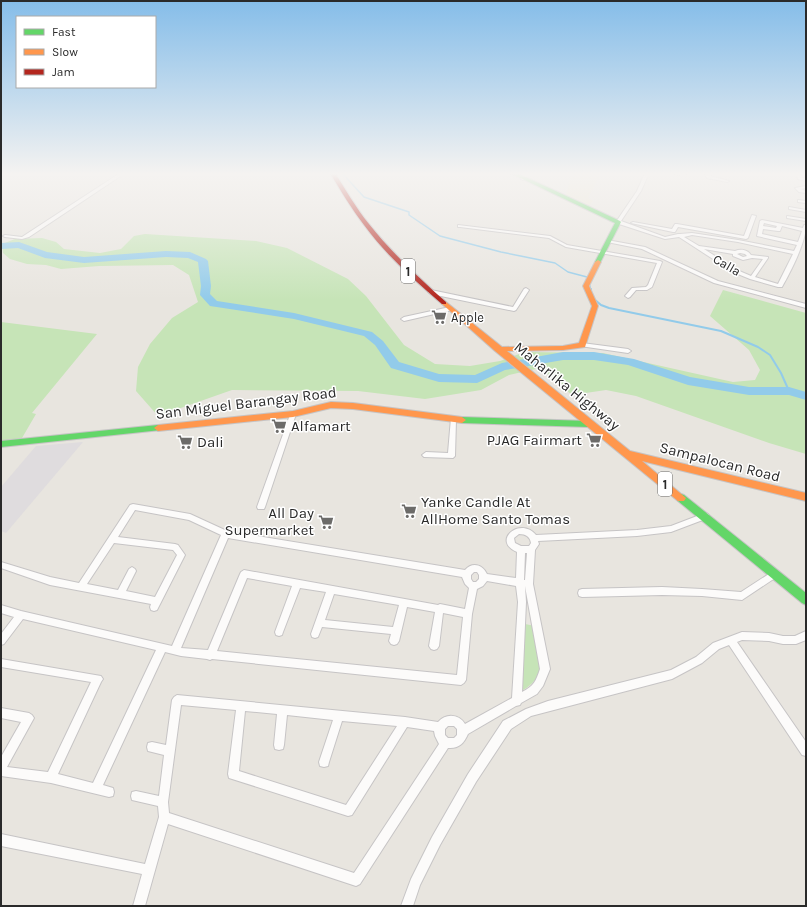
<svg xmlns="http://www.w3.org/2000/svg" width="807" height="907" font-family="Karla,sans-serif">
	<rect width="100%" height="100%" fill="#e8e5df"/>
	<path fill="#dfdcde" d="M83,442L6,533L1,531V487L36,446Z"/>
	<path fill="#ebe6d3" d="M573,173H601L588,198L593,201L588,206L565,196Z"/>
	<path fill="#c6e4b7" d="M145,234L256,241L287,248L348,279L366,296L404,345L435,364L470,366L500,361L525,352L603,353L733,382L755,380L760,370L749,350L710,316L723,290L806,313V454L769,443L636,396L606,390L572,395L540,368L509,375L481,390L425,399L358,391L232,390L158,416L136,391L138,367L150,344L172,318L198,302L189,275L173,265L99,266L61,269L46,265L27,264L10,259L3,253L2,244L15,239L42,238L56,242L64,249L100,253L121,249L134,236Z
		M1,322L97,334L32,413L36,414L22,438L1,441Z
		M525,624L535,626C537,637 542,655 542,666C541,675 531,686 523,690L519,686Z"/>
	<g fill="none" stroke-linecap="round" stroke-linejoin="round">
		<path stroke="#92cbea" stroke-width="1.5" d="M342,173L364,197L409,212V215L440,236L501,252L555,263L568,272L587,277L591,290"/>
		<path stroke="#92cbea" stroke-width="2" d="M591,289V291
			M594,299L601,305L609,308L721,331L758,347L770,355L781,373L789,391"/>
		<path fill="#92cbea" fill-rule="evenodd" d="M19,242L47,252L84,257L166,251L190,252L206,259L208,261L211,286L210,294L217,301L294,313L372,332L383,341L399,362L439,374L475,375L502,363L563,352H594L634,359L690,377L749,387H789L806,392V400L789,395H749L688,385L628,365L594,360H563L505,370L477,383L439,382L391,368L375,345L364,336L294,319L210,306L200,295L201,286L198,262L188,258L166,257L84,263L45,258L18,248L1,249V243Z"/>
		<g stroke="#c6c4c5" stroke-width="2">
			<path id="street" d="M120,173H125L29,237L22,239L5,237L3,236L5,235L22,237L25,235Z
				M523,173H527L525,179L523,180L521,179Z
				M645,173H649L641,191L621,221L665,237L678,234H680L692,233L738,240L794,251L797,245L757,236L760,221L762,220L803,228L804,225H806C806,242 791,271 782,287H778L750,279L733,272L679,237L665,239L616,223V222L637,191ZM764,223L777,226L776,228L763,226ZM782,226L802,231L798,242L762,234L763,229L778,231H780ZM692,235L738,242L793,254L778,284L755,277L768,258V257L751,255C747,249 740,249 735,251L699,246L684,237ZM704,249L733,254V256L743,260L752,258L763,259L751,276L737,270ZM740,253L745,254L747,256L743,257L737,254Z
				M670,173H688L683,176Z
				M704,173H708L710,176L729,181L727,182L707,178Z
				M796,173H800L801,177L806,179V181L798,179Z
				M806,186V188L800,189L806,191V193L799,192L795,188Z
				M798,200L806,201V203L798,202Z
				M789,207L806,210V212L789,209Z
				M752,215L756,216L748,238L746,239L678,227L675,232H673L631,223L633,222L672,229L675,224H677L744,236Z
				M787,216L806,219V221L787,218Z
				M458,225L550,236L567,245L660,261L662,262L652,287L647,290H636L630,297L628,298L625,296L632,288L646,287L648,285L657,263L566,247L549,238L460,227H458Z
				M607,240L645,247L718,281L806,304V308L714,283L642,249L607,242Z
				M526,288L529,290L516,310L514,311L431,294L428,292L431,290L513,307L524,289Z
				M450,307L453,309L452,310L404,321L401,319L404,317Z
				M582,343L628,349L631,351L628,353L580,346L579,345Z
				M291,412H293L296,414L265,507L264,509H258L257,507Z
				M451,418H455L456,420L455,456L453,458L424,457L422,455L426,452L448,453Z
				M133,504L190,514L227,531L465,570C472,562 482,564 487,574L516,578L517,552C491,541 520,516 536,535L637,530L671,526L705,513L708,514L709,516L708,518L671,532L637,536L538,541L539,544L535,550L533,584L550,669L543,686L537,694L521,703L520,705L516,706L468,734C464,743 459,749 448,748L360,884L356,886L168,824L145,906H133L142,874L1,846V834L145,864L159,817L158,806L132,800L131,796L132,792L136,791L159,796L164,755L148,751L147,747L148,743L152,742L166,745L172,700L174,697L177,695L405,717L438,722C446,713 459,714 465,724L512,698L518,602L516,586L487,581L483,586L477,589L472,614L466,680L464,683L461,685L212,659L210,660L207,659L181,656L165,652L103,785L113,788L114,792L113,796L109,797L51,783L1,776V757L21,722L1,718V708L29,713L32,715L34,718L7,767L48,772L91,682L1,667V659L101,676L103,679L101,682L58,774L93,783L156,650L23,619L4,644L1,645V634L14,617L1,613V605L21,611L172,646L221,535L189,520L135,510L118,537L175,544L178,545L185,555L157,610L154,611L151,610L150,607L151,604L50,585L1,568V562L50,577L79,583L130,505ZM519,534C526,534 530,537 531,543L529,546H521L515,543L514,538ZM228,538L462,577L465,584L469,588L465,609L440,604L438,605L244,570L241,572L240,574L208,650L181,648ZM114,543L173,550L177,555L155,597L126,591L136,571L135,569L132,567L129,569L118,590L87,584ZM525,553H527L525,580H524ZM474,572H477L479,575V579L476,582H473L471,579V575ZM247,578L292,586L275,632L276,635L279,636L282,635L283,632L300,588L326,592L311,634L312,637L315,638L318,637L322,627L391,634L389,641L391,644L394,645L397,644L399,641L407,607L435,612L429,646L431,649L434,650L437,649L439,646L443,613L463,617L457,675L217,651ZM525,586L540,669C536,681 534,686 522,692L526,602ZM334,594L399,605L393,627L325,620ZM181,705L236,710L228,774L229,778L348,816L352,815L407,727L434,731L435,736L439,744L354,873L169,813L168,802ZM245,711L277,714L274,745L275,749L279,750L283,749L284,745L287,715L333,720L319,762L320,766L324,767L328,766L329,762L342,721L397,726L346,805L239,771ZM448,726H454L457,729V735L454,738H448L445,735V729Z
				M775,570L778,572L779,574L778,576L742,600L702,596L662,595L582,597L579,596L578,593L579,590L582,589L662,587L702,589L741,592Z
				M806,631V640L796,644H783L769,641L742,640L737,642L806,742V756L802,755L729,645L719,649L702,663L672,679L531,716L511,729L476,782L440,845L420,885L413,906H401L411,879L432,837L468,774L503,721L526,709L548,701L671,670L696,657L713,643L742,632L769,633L783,636H795Z"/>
		</g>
		<g stroke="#c6c4c5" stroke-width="2">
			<path id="fast" d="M510,173H517L620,221L621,222L600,263L595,262L615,223Z
				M462,417L589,421L593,424L589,427L462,423L458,420Z
				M158,425L162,428L161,430L1,447V441Z
				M681,494L684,495L806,593V605L802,603L678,501L676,498L678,495Z"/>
		</g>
		<g stroke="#c6c4c5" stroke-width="2">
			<path id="slow" d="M598,260L601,262L589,286L598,306L585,347L563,350L507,351L630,451L806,493V501L642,461L686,498L684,501H678L495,351L441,303L442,302H446L502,347L563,346L579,343L592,306L583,286L595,262Z
				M331,402L353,403L462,417L466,420L462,423L353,409L331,408L293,417L158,431L154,428L158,425L293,411Z"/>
		</g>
		<g stroke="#c6c4c5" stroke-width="2">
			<path id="jam" d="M330,173H335C346,190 356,208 369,224C392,253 419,278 446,302V304H442C414,280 386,255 364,225C351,208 341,191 330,173Z"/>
		</g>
		<use href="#street" fill="#fcfbfa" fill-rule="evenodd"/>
		<use href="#fast" fill="#63d668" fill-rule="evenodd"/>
		<use href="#slow" fill="#ff974d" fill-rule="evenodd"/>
		<use href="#jam" fill="#b3261e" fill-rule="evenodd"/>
	</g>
	<linearGradient id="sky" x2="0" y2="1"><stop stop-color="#85bde9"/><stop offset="0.58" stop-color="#f5f3f1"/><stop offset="1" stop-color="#f5f3f1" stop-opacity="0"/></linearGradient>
	<rect width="807" height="300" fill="url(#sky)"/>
	<defs>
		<g id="supermarket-bare" transform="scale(1.2)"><path d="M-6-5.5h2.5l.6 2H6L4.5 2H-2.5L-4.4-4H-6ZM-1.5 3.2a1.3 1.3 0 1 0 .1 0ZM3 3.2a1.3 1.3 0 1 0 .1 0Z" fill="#6c6b69" stroke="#fff" stroke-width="2.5" paint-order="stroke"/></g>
	</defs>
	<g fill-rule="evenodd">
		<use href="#supermarket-bare" x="439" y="317"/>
		<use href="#supermarket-bare" x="279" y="426"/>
		<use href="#supermarket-bare" x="594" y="440"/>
		<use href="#supermarket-bare" x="185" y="442"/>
		<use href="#supermarket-bare" x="409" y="511"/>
		<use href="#supermarket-bare" x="326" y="522"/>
	</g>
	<g text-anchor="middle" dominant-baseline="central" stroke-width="3" stroke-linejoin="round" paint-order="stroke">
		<g font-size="13" fill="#2a2a2a" stroke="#fff">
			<text transform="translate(727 265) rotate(30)">Calla</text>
		</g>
		<g font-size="13" fill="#2a2a2a" stroke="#fff" text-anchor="start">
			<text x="451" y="317">Apple</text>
		</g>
		<g fill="#fff" stroke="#6a6a6a" stroke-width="1">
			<rect x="401" y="259" width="14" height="24" rx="3"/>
			<rect x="658" y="472" width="14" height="24" rx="3"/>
		</g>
		<g font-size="14" font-weight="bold" fill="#2a2a2a">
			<text x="408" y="271">1</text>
			<text x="665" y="484">1</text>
		</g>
		<g font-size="15" fill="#2a2a2a" stroke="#fff">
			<text transform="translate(567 386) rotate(39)">Maharlika Highway</text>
			<text transform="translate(246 403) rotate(-7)">San Miguel Barangay Road</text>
			<text transform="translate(720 462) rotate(14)">Sampalocan Road</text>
		</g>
		<g font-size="15" fill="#2a2a2a" stroke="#fff" text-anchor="start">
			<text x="291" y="426">Alfamart</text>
			<text x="582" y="440" text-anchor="end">PJAG Fairmart</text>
			<text x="197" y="442">Dali</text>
			<text x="421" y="502">Yanke Candle At<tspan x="421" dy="17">AllHome Santo Tomas</tspan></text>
			<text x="314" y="513" text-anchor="end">All Day<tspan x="314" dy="17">Supermarket</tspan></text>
		</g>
	</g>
	<rect width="807" height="907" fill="none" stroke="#2a2a2a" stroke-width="4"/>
	<rect x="16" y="16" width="140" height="72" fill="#ffffff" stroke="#aaaaaa"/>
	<rect x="24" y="29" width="20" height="6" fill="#63d668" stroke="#aaaaaa"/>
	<text x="52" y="36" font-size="12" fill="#2a2a2a">Fast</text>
	<rect x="24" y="49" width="20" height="6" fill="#ff974d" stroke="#aaaaaa"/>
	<text x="52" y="56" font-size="12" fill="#2a2a2a">Slow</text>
	<rect x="24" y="69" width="20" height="6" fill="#b3261e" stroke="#aaaaaa"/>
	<text x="52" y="76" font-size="12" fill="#2a2a2a">Jam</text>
</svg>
